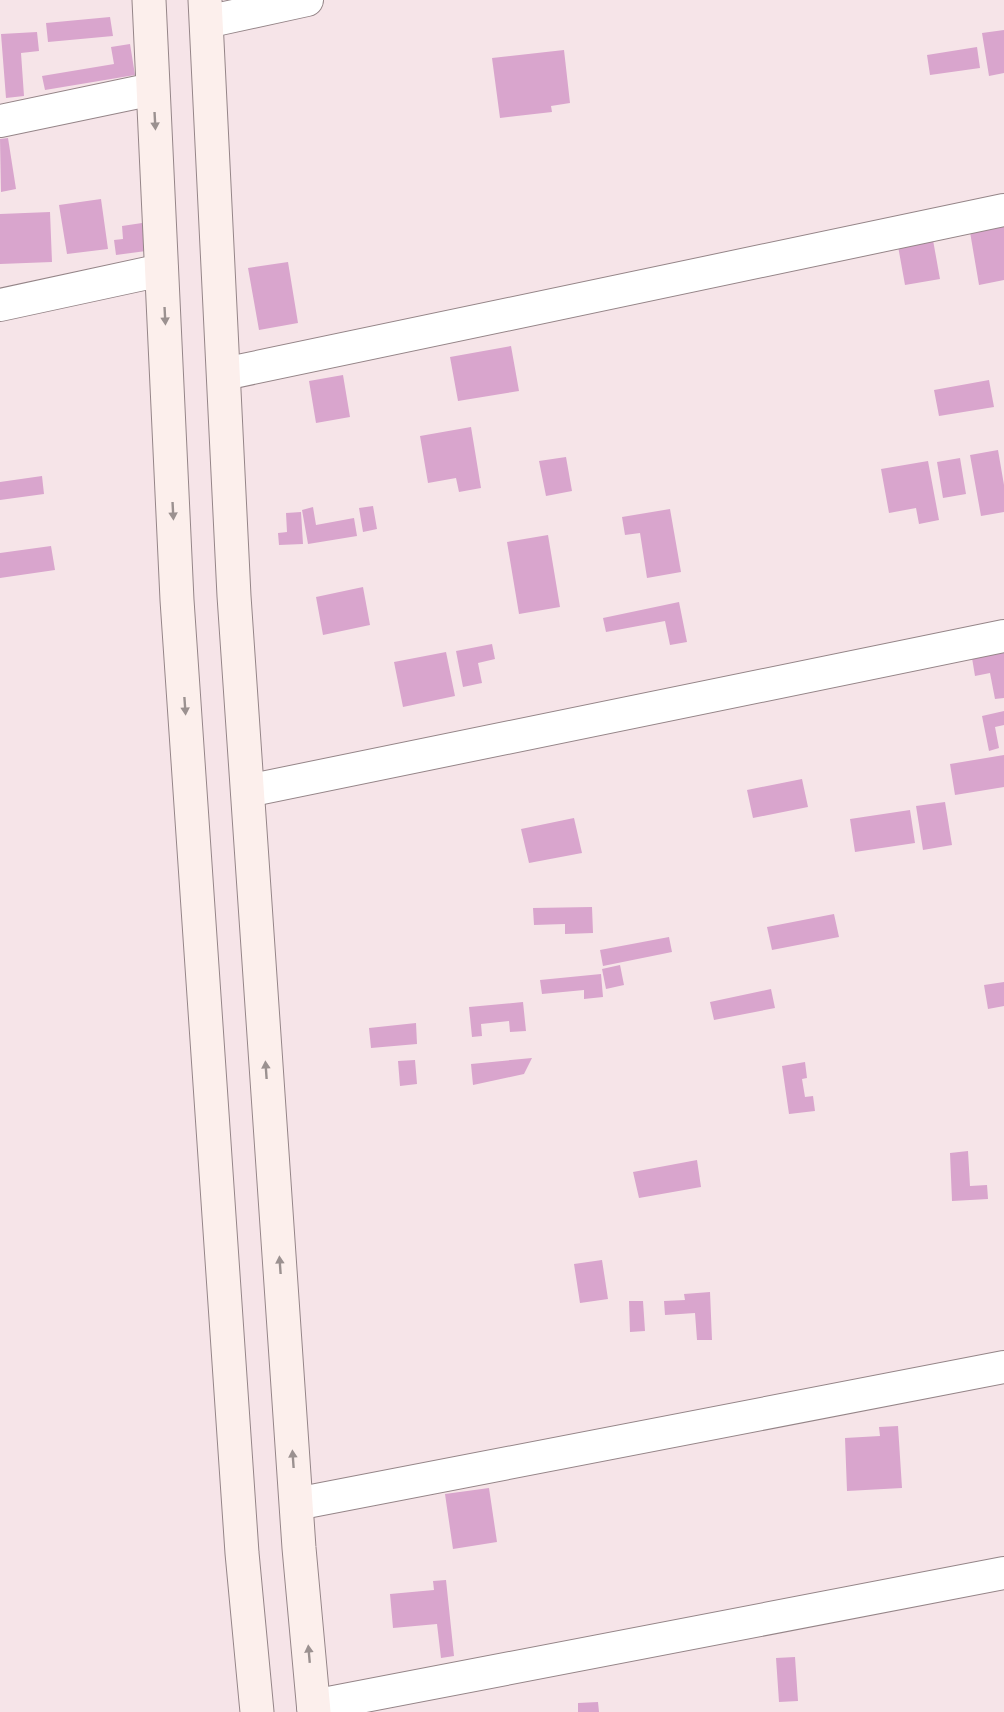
<svg xmlns="http://www.w3.org/2000/svg" width="1004" height="1712" font-family="Mulish,sans-serif">
	<rect width="100%" height="100%" fill="#f6e4e8"/>
	<path fill="#d9a5cd" d="M110,17L113,36L48,42L46,23Z
		M1004,30V73L989,76L982,33Z
		M37,32L39,51L21,53L24,96L6,98L1,34Z
		M130,44L135,75L45,90L42,76L114,64L111,47Z
		M977,47L980,68L930,75L927,55Z
		M564,50L570,103L551,106L552,112L500,118L492,58Z
		M8,138L16,189L1,192L0,139Z
		M101,199L108,249L67,254L59,205Z
		M50,212L52,262L0,264V214Z
		M142,223L146,251L116,255L114,240L123,239L122,226Z
		M1004,226V280L979,285L970,232Z
		M933,240L940,279L905,285L898,246Z
		M288,262L298,323L259,330L248,268Z
		M511,346L519,391L458,401L450,357Z
		M343,375L350,417L316,423L309,381Z
		M989,380L994,407L939,416L934,390Z
		M471,427L481,488L459,492L456,478L428,483L420,436Z
		M998,450L1004,485V512L981,516L970,455Z
		M566,457L572,491L546,496L539,461Z
		M960,458L966,494L943,498L937,462Z
		M928,461L939,520L919,524L916,508L889,513L881,469Z
		M42,476L44,494L0,500V482Z
		M373,506L377,529L363,532L359,508Z
		M313,507L316,525L354,518L357,536L308,544L302,510Z
		M670,509L681,572L647,578L640,533L625,535L622,517Z
		M301,512L303,544L279,545L278,533L287,532L286,513Z
		M548,535L560,607L519,614L507,542Z
		M51,546L55,570L0,578V553Z
		M363,587L370,625L323,635L316,597Z
		M679,602L687,642L670,645L665,621L606,632L603,618Z
		M492,644L495,659L478,663L482,683L463,687L456,651Z
		M1004,651V698L995,699L990,673L975,676L972,658Z
		M446,652L455,696L403,707L394,662Z
		M1004,711V725L995,727L999,748L989,751L982,716Z
		M1004,755V787L955,795L950,764Z
		M802,779L808,807L753,818L747,790Z
		M945,802L952,845L923,850L916,806Z
		M910,810L915,843L855,852L850,819Z
		M574,818L582,853L529,863L521,829Z
		M592,907L593,933L565,934V924L534,925L533,908Z
		M834,914L839,937L772,950L767,927Z
		M669,937L672,952L603,966L600,950Z
		M620,965L624,985L606,989L602,969Z
		M601,974L603,997L584,999V990L542,994L540,980Z
		M1004,982V1006L988,1009L984,985Z
		M771,989L775,1008L714,1020L710,1002Z
		M523,1002L526,1031L510,1032L509,1021L481,1024L482,1036L472,1037L469,1007Z
		M416,1023L417,1044L371,1048L369,1028Z
		M532,1058L524,1074L473,1085L471,1064Z
		M415,1060L417,1084L400,1086L398,1061Z
		M805,1062L807,1078L802,1079L805,1097L813,1096L815,1111L789,1114L782,1066Z
		M968,1151L970,1186L987,1185L988,1199L952,1201L950,1153Z
		M697,1160L701,1187L639,1198L633,1172Z
		M602,1260L608,1299L580,1303L574,1264Z
		M710,1292L712,1340H697L695,1313L665,1315L664,1301L685,1300L684,1294Z
		M629,1301H643L645,1331L630,1332Z
		M898,1426L902,1488L847,1491L845,1438L880,1436L879,1427Z
		M489,1488L497,1542L453,1549L445,1494Z
		M446,1580L454,1656L441,1658L437,1624L393,1628L390,1594L434,1590L433,1581Z
		M795,1657L798,1701L779,1702L776,1658Z
		M598,1702L599,1712H578V1703Z"/>
	<g fill="none" stroke-linecap="round" stroke-linejoin="round">
		<g stroke="#958588" stroke-width="34">
			<path id="street" d="M206,22L307,0
				M0,121L153,89
				M0,305L162,270
				M224,374L1004,210
				M247,791L1004,636
				M296,1504L1004,1367
				M313,1706L1004,1573"/>
		</g>
		<g stroke="#958588" stroke-width="35">
			<path id="secondary" d="M149,0L177,600L242,1553L257,1712
				M205,0L234,596L299,1548L314,1712"/>
		</g>
		<use href="#street" stroke="#fff" stroke-width="32"/>
		<use href="#secondary" stroke="#fcefec" stroke-width="33"/>
	</g>
	<defs><path id="oneway-solid" d="M-6-.8H1V-3.2L6.5 0L1 3.2V.8H-6Z" transform="scale(1.5)"/></defs>
	<g fill="#9b9190">
		<use href="#oneway-solid" transform="translate(155 121) rotate(87)"/>
		<use href="#oneway-solid" transform="translate(165 316) rotate(87)"/>
		<use href="#oneway-solid" transform="translate(173 511) rotate(87)"/>
		<use href="#oneway-solid" transform="translate(185 706) rotate(86)"/>
		<use href="#oneway-solid" transform="translate(266 1070) rotate(-94)"/>
		<use href="#oneway-solid" transform="translate(280 1265) rotate(-94)"/>
		<use href="#oneway-solid" transform="translate(293 1459) rotate(-94)"/>
		<use href="#oneway-solid" transform="translate(309 1654) rotate(-95)"/>
	</g>
</svg>
